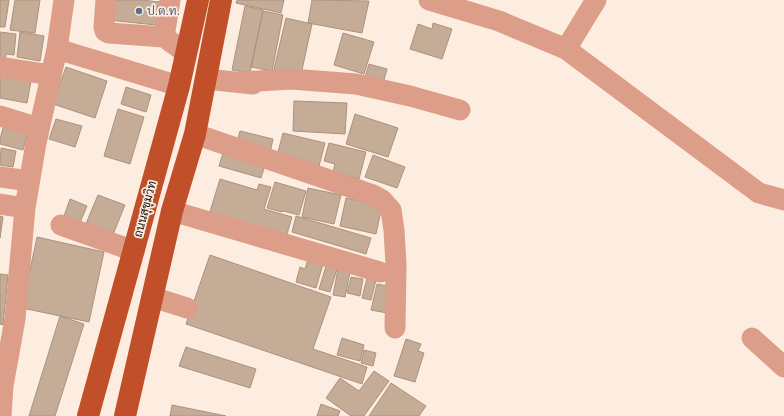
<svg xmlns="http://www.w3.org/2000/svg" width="784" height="416" font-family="Arial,Sarabun,sans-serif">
	<rect width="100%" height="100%" fill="#fdede0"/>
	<path fill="#c5ac97" stroke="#aa927e" d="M0,0H9L5,27H0Z
		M15,0H40L35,33L10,30Z
		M101,0H142L178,4L175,27L99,19Z
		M237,0H284L281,13L236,3Z
		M312,0L369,1L362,33L308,23Z
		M245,6L263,10L250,73L232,70Z
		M263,11L283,15L272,71L251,67Z
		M286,18L312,24L300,79L273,73Z
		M433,23L452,29L442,59L410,49L418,24L432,29Z
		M0,32L16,34L14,55L6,54L5,63L0,62Z
		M20,32L44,36L40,61L17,57Z
		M343,33L374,42L364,74L334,65Z
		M369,64L387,69L382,87L364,81Z
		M66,67L107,81L95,118L53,104Z
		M0,75L31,81L27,103L0,98Z
		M126,87L151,95L146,112L121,104Z
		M294,101L347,103L345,134L293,131Z
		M118,109L144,117L130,164L104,156Z
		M355,114L398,128L388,157L346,144Z
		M56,119L82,126L75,147L49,139Z
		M4,124L28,131L23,150L0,144V139Z
		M240,131L273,139L270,153L236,145Z
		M283,133L325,143L319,166L277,156Z
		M329,143L366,152L359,179L333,172L335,164L324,161Z
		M1,148L16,151L13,167L0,165Z
		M223,153L265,165L261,178L219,166Z
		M373,155L405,167L397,188L365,177Z
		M220,179L257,190L259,184L271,187L264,209L292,217L285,241L208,218Z
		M275,182L306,191L299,215L283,211L282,212L267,208Z
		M308,188L341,195L334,224L302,217Z
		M98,195L125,205L112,237L85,226Z
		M346,198L382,206L376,234L340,226Z
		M70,199L87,206L79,225L63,219Z
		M0,216L3,217L0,238Z
		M296,216L371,238L366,254L292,232Z
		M37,237L104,252L89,322L22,308Z
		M210,255L331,297L313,349L367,367L362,384L186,324Z
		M308,259L323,264L316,288L296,282L300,267L305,269Z
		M326,266L337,269L330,292L319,289Z
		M338,269L350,272L345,297L333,295Z
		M0,274L8,275L3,325L0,324Z
		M368,274L377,276L371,300L362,298Z
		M351,277L363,279L360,296L347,293Z
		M377,284L392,287L387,313L371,310Z
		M60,316L84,324L55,416H29Z
		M342,338L364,345L360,361L337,355Z
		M406,339L421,344L418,351L424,353L415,382L394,376Z
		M186,347L256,369L250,388L179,366Z
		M364,350L376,353L373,366L361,363Z
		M374,371L389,381L364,416H351L326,398L340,378L359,391Z
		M391,383L426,406L419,416H369Z
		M321,404L340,411L338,416H317Z
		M172,405L226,416H170Z"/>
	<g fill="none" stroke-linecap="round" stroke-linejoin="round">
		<path stroke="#dc9d89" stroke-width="21" d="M106,0L104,27L105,31L109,33L164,37L186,53
			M429,0L499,21L566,49L759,193L784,200
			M164,37L170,0
			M57,49L179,86
			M566,49L596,0
			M0,67L51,75
			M206,79L253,84
			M240,82L291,79L356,84L410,96L460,110
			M0,116L39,128
			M195,134L373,195L382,200L391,210L394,230L396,265L395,328
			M0,177L29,181
			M0,204L25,208
			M172,211L380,272
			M61,225L134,251
			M152,297L187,308
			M752,338L784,367
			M1,416L3,386L15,319L25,208L36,143L57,49L64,0"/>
		<path stroke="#c04f2a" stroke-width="22" d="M88,416L179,86L198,0
			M125,416L172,211L195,134L221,0"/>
	</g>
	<circle fill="#5c6f8a" stroke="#fdede0" stroke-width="1.5" cx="139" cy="11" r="4"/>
	<g text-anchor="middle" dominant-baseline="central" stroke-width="3.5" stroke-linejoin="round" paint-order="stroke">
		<g font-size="12" fill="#4e5e75" stroke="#fdede0" text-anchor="start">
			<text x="147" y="11">ป.ต.ท.</text>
		</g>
		<g font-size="12" fill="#1c140c" stroke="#fdede0">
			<text transform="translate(145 209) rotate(-75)">ถนนสุขุมวิท</text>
		</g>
	</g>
</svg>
